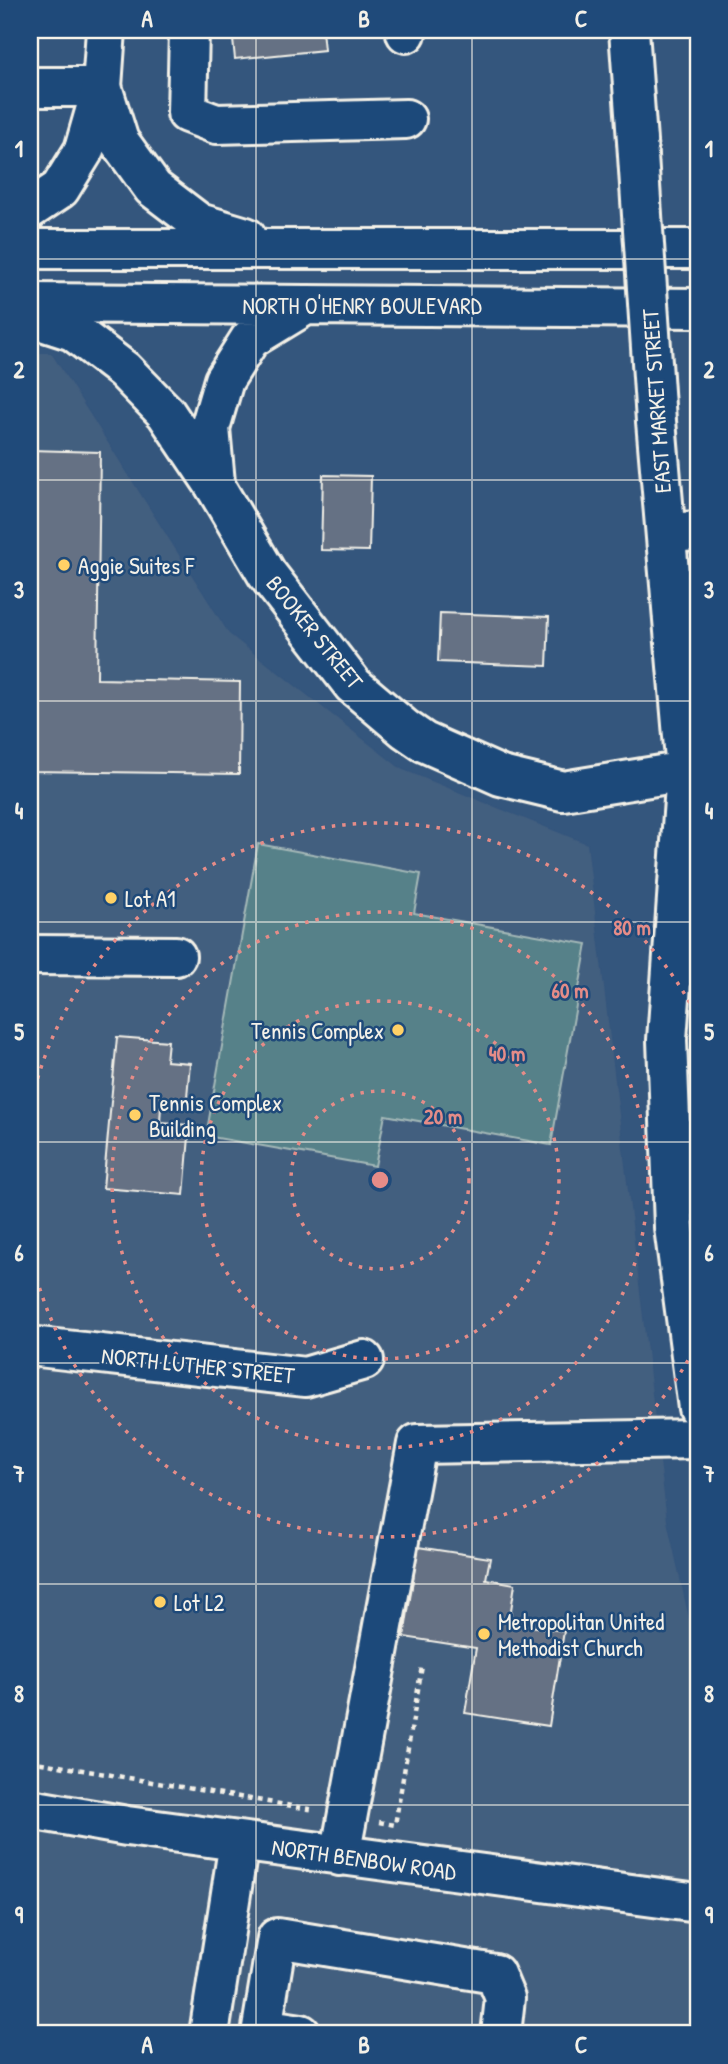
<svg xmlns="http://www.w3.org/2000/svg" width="728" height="2064" font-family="'Patrick Hand',sans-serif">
	<rect width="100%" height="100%" fill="#34567d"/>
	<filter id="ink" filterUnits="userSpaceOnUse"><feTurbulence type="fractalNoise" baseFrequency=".0143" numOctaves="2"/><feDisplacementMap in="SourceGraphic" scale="14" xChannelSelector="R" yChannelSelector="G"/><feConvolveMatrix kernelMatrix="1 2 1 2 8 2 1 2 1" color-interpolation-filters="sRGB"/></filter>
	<g filter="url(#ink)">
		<path fill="#435e7f" d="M30,353H51L229,634L401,769L587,844L667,1521L698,1659V2034H30Z"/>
		<path fill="#568189" stroke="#a5b9b8" stroke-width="2" d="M258,844L421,874L414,913L587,944L551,1145L385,1115L375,1166L206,1136Z"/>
		<path fill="#657184" stroke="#f4f1e8" stroke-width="2" d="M232,30H322L324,50L235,59Z
			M30,450L100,452L97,679L240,682L239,774L30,771Z
			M323,475L371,476L369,551L321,550Z
			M440,613L549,617L547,666L438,662Z
			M117,1037L168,1041L166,1061L190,1063L186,1108L161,1106L160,1123L190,1125L184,1195L103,1188Z
			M418,1547L490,1558L486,1579L515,1584L509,1623L564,1631L549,1726L465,1713L476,1648L404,1637Z"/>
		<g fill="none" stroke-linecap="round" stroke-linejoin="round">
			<g stroke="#f4f1e8" stroke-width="44">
				<path id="minor" d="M189,30L187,113L216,124L406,119
					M406,30V33
					M30,87H102
					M666,533L698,531
					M30,955L176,956
					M30,1346L305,1377L364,1360
					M30,1809L127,1826L698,1903
					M340,1856L417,1444L698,1439
					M209,2034L239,1842
					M301,2034L262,2028L277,1938L495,1974L505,1998L501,2034"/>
			</g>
			<g stroke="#f4f1e8" stroke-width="44">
				<path id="major" d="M629,30L637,141
					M102,87L106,30
					M656,421L686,771L691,796
					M215,486L267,574L353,685L405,729L424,742L501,776L563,791L686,771
					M686,771L667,1040L674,1227L698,1408"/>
			</g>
			<g stroke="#f4f1e8" stroke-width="44">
				<path id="highway" d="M102,87L119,141L153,188L199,223L246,237
					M30,209L60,189L84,150L102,87
					M30,249H698
					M30,303L698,308
					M30,317L73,331L124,370L166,413L215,486
					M215,483L210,428L224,380L250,339L306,305"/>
			</g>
			<path stroke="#f4f1e8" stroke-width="4.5" stroke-dasharray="5 5" stroke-linecap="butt" d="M30,1761L315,1810
				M379,1822L395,1825L422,1666"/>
			<use href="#minor" stroke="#1f4a7a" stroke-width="38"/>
			<use href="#major" stroke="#1f4a7a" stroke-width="38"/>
			<use href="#highway" stroke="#1f4a7a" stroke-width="38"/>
			<g stroke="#f4f1e8" stroke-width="44" stroke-linecap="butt">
				<path id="major-bridge" d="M637,141L656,421"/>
			</g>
			<use href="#major-bridge" stroke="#1f4a7a" stroke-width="38"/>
		</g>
	</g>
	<path fill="none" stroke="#f4f1e8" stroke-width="2" stroke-opacity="0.55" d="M256,30V2034M472,30V2034M30,259H698M30,480H698M30,701H698M30,922H698M30,1142H698M30,1363H698M30,1584H698M30,1805H698"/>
	<g fill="none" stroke="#e58c88" stroke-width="3.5" stroke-dasharray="3.5 7">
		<circle cx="380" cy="1180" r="89"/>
		<circle cx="380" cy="1180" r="179"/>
		<circle cx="380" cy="1180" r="268"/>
		<path d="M698 1342A357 357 0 0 1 30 1251M30 1109A357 357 0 0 1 698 1018"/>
	</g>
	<g fill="#ffd166" stroke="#1f4a7a" stroke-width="2.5">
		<circle cx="64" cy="565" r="7"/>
		<circle cx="111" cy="898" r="7"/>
		<circle cx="398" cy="1030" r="7"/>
		<circle cx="135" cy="1115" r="7"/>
		<circle cx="160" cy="1602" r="7"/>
		<circle cx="484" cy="1634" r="7"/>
	</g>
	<g text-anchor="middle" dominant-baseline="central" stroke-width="5" stroke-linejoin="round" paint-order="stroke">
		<g font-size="23" fill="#f4f1e8" stroke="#1f4a7a">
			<text x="362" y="305">NORTH O'HENRY BOULEVARD</text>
			<text transform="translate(656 401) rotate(-94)">EAST MARKET STREET</text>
			<text transform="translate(315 632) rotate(51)">BOOKER STREET</text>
			<text transform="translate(198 1365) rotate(6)">NORTH LUTHER STREET</text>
			<text transform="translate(364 1859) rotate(8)">NORTH BENBOW ROAD</text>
		</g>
		<g font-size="23" fill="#f4f1e8" stroke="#1f4a7a" text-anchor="start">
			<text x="78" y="565">Aggie Suites F</text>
			<text x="125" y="898">Lot A1</text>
			<text x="384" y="1030" text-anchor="end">Tennis Complex</text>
			<text x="149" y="1102">Tennis Complex<tspan x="149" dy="26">Building</tspan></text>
			<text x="174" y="1602">Lot L2</text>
			<text x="498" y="1621">Metropolitan United<tspan x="498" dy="26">Methodist Church</tspan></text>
		</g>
	</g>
	<circle cx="380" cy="1180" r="10" fill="#e58c88" stroke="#1f4a7a" stroke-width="3.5"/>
	<g font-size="21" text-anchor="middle" font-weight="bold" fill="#e58c88" stroke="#1f4a7a" stroke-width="5" stroke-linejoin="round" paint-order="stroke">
		<text x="632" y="935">80 m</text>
		<text x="570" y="998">60 m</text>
		<text x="507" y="1061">40 m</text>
		<text x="443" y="1124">20 m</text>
	</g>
	<rect width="728" height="2064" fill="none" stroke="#1f4a7a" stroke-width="77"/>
	<rect x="38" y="38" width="652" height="1987" fill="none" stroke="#f4f1e8" stroke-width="2.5"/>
	<g font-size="23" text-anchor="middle" font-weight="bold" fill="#f4f1e8">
		<text x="147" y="27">A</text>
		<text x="364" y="27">B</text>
		<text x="581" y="27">C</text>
		<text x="19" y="157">1</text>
		<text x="709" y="157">1</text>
		<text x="19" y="378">2</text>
		<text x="709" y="378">2</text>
		<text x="19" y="598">3</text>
		<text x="709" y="598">3</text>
		<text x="19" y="819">4</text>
		<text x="709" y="819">4</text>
		<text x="19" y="1040">5</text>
		<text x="709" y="1040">5</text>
		<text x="19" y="1261">6</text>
		<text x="709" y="1261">6</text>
		<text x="19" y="1482">7</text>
		<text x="709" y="1482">7</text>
		<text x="19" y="1702">8</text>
		<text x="709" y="1702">8</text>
		<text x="19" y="1923">9</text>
		<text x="709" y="1923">9</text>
		<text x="147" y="2053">A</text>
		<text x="364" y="2053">B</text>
		<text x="581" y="2053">C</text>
	</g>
</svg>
